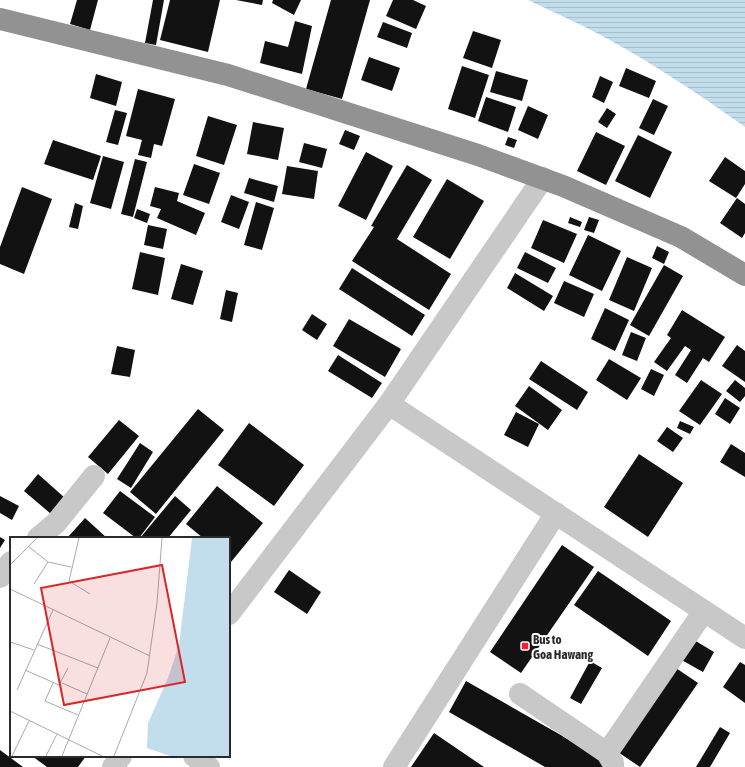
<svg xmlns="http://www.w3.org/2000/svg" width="745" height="767" font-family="'Asap Condensed',sans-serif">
	<defs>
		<pattern id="water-rules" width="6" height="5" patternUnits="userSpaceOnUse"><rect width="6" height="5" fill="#c2ddec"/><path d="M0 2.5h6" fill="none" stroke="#a7becb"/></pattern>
	</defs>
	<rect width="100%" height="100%" fill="#fff"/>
	<path fill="url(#water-rules)" d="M528,0H745V127C693,90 639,54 583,26C565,17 546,9 528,0Z"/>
	<path fill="#121212" d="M77,0H98L90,30L70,24Z
		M153,0H164L156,45L145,43Z
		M170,0H220L208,52L160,40Z
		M236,0H263L262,5Z
		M273,0H301L294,15L272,3Z
		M331,0H370L342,99L306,89Z
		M393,0H413L426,6L416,29L386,16Z
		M295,21L312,26L302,74L260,63L265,41L288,47Z
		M383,22L412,33L407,48L377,37Z
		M473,31L501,40L492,68L463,58Z
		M369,57L400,68L392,91L361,80Z
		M462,66L489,75L475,118L448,109Z
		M626,68L656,81L649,98L619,86Z
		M496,71L528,80L522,101L490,92Z
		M96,74L122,82L116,106L90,98Z
		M600,76L613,82L604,103L592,97Z
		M138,89L175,99L162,146L154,144L151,158L138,155L142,140L126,136Z
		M486,97L516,107L508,132L478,121Z
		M653,99L668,106L654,135L639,128Z
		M528,106L548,115L538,139L518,130Z
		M607,108L616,114L607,128L598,122Z
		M115,110L127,113L118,145L106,142Z
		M208,116L237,125L224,165L196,156Z
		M253,122L284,128L278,160L247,154Z
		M345,130L360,136L354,150L339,144Z
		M596,132L625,146L606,185L577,171Z
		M638,135L672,152L650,198L615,181Z
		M508,137L517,140L514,148L505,145Z
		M53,140L101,156L93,180L44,164Z
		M304,143L327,149L322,168L299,162Z
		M366,152L393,166L366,220L338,206Z
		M103,156L124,162L111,209L90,203Z
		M725,157L745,171V184L736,198L709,181Z
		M135,159L147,162L133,217L121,214Z
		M194,164L220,173L209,204L183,195Z
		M407,165L432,180L397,239L451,274L429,310L352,261L374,227L371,226Z
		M287,166L318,171L314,199L282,194Z
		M249,178L278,186L274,202L244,193Z
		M447,179L484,201L450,259L413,237Z
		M22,187L52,199L24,274L0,264V247Z
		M155,187L179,193L177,201L205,213L196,235L157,218L161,209L150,206Z
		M231,195L249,202L239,229L221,222Z
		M737,198L745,204V233L742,238L720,223Z
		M256,202L274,208L262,250L244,245Z
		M75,203L83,206L78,229L69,227Z
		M137,209L150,214L147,223L134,218Z
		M570,217L582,222L580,227L568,223Z
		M589,217L599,220L594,233L584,230Z
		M543,220L577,234L564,263L531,248Z
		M148,225L167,229L163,249L144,245Z
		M588,235L621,251L602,291L569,275Z
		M657,246L669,252L664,264L652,258Z
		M140,252L165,258L158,295L132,289Z
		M525,252L556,268L548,283L517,268Z
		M627,257L652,268L634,311L609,300Z
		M181,264L203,271L193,305L171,299Z
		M664,265L683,276L649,336L630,325Z
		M352,268L425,315L412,336L339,289Z
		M515,273L553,296L544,311L507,288Z
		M564,281L594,294L584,317L554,303Z
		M226,290L238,293L232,322L220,319Z
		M605,308L629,320L615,351L591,339Z
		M682,310L725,337L709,362L703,358L687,383L675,375L691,350L685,346L667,371L654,362L671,338L667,335Z
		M312,314L327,324L317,340L302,330Z
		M349,319L401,349L385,377L333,346Z
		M631,332L646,338L637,361L622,355Z
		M737,345L745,351V382L722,366Z
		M117,346L135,350L130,377L111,374Z
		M338,355L382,383L372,398L328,371Z
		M609,359L641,378L627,400L596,380Z
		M541,361L588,392L577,410L529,379Z
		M651,369L664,375L654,396L641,389Z
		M701,380L722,394L700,425L679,411Z
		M735,380L745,388V396L740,402L726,391Z
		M529,386L562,410L548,430L515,406Z
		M725,398L740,408L730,424L715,414Z
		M198,409L224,430L156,514L130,492Z
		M516,412L539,424L528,447L504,435Z
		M119,420L139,436L108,474L88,457Z
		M680,421L694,427L690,434L677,428Z
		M249,423L304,465L274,506L218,465Z
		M667,427L683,438L673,452L657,441Z
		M140,443L153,452L131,488L117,479Z
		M731,444L745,453V477L720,462Z
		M639,454L683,483L648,537L604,507Z
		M38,474L65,498L51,514L24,491Z
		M217,486L263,523L231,562L229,560V538H203L186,524Z
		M120,491L155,517L139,538H136L103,513Z
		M0,496L19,506L12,520L0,513Z
		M175,496L191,510L168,538H140Z
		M85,518L107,538H67Z
		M0,537L5,540L0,548Z
		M562,545L594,567L521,673L490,652Z
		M289,570L321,592L307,614L274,592Z
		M598,571L671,621L648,656L574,605Z
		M689,637L714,652L703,672L678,658Z
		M590,661L602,668L581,704L570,698Z
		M740,662L745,665V703L723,687Z
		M670,664L698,683L640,767L612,748Z
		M466,681L610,763L608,767H545L449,712Z
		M720,727L730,733L710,767H696Z
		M434,733L484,767H411Z
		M0,750L23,767H0Z
		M32,756H86L78,767H47Z"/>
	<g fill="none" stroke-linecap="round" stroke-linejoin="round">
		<path stroke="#c8c8c8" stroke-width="22" d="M389,404L745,638
			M38,538L56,523L94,476
			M0,577L11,562
			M229,614L389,404L543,178
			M520,694L607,753L613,763V767
			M607,753L704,611
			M194,756L209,767
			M113,767L121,756
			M394,767L556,513"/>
		<path stroke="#929292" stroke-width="22" d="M0,19L228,75L478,155L563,186L681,237L745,275"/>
	</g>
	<rect fill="#ef2135" stroke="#fff" stroke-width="1.5" x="521" y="642" width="8" height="8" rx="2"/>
	<g text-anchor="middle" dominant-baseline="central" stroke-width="4" stroke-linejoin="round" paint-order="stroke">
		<g font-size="13" font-weight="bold" fill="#2b2b2b" stroke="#fff" text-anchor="start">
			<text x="533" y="639">Bus to<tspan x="533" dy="15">Goa Hawang</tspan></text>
		</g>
	</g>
	<g transform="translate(10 537)">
		<rect width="220" height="220" fill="#fff"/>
		<path d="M182,1H220V219H160L137,211L138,186L158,141L169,108Z" fill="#c2ddec"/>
		<path fill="none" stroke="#aaa" stroke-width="1" d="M69,1L59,44L80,57M18,9L38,25L61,30M0,28L27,1M24,47L38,25M0,52L140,119M0,105L24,113M27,107L88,131M15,133L49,148L58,131M43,146L35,164L68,178M52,146L77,157M7,153L43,73M0,174L92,219M2,219L19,184M36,219L47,197M52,219L100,101M104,219L137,136L147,66L152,1"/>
		<path fill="#d62828" fill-opacity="0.15" stroke="#d62828" stroke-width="2" d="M152,28L175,145L54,168L31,51Z"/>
		<rect width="220" height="220" fill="none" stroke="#2b2b2b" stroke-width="2"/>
	</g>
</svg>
